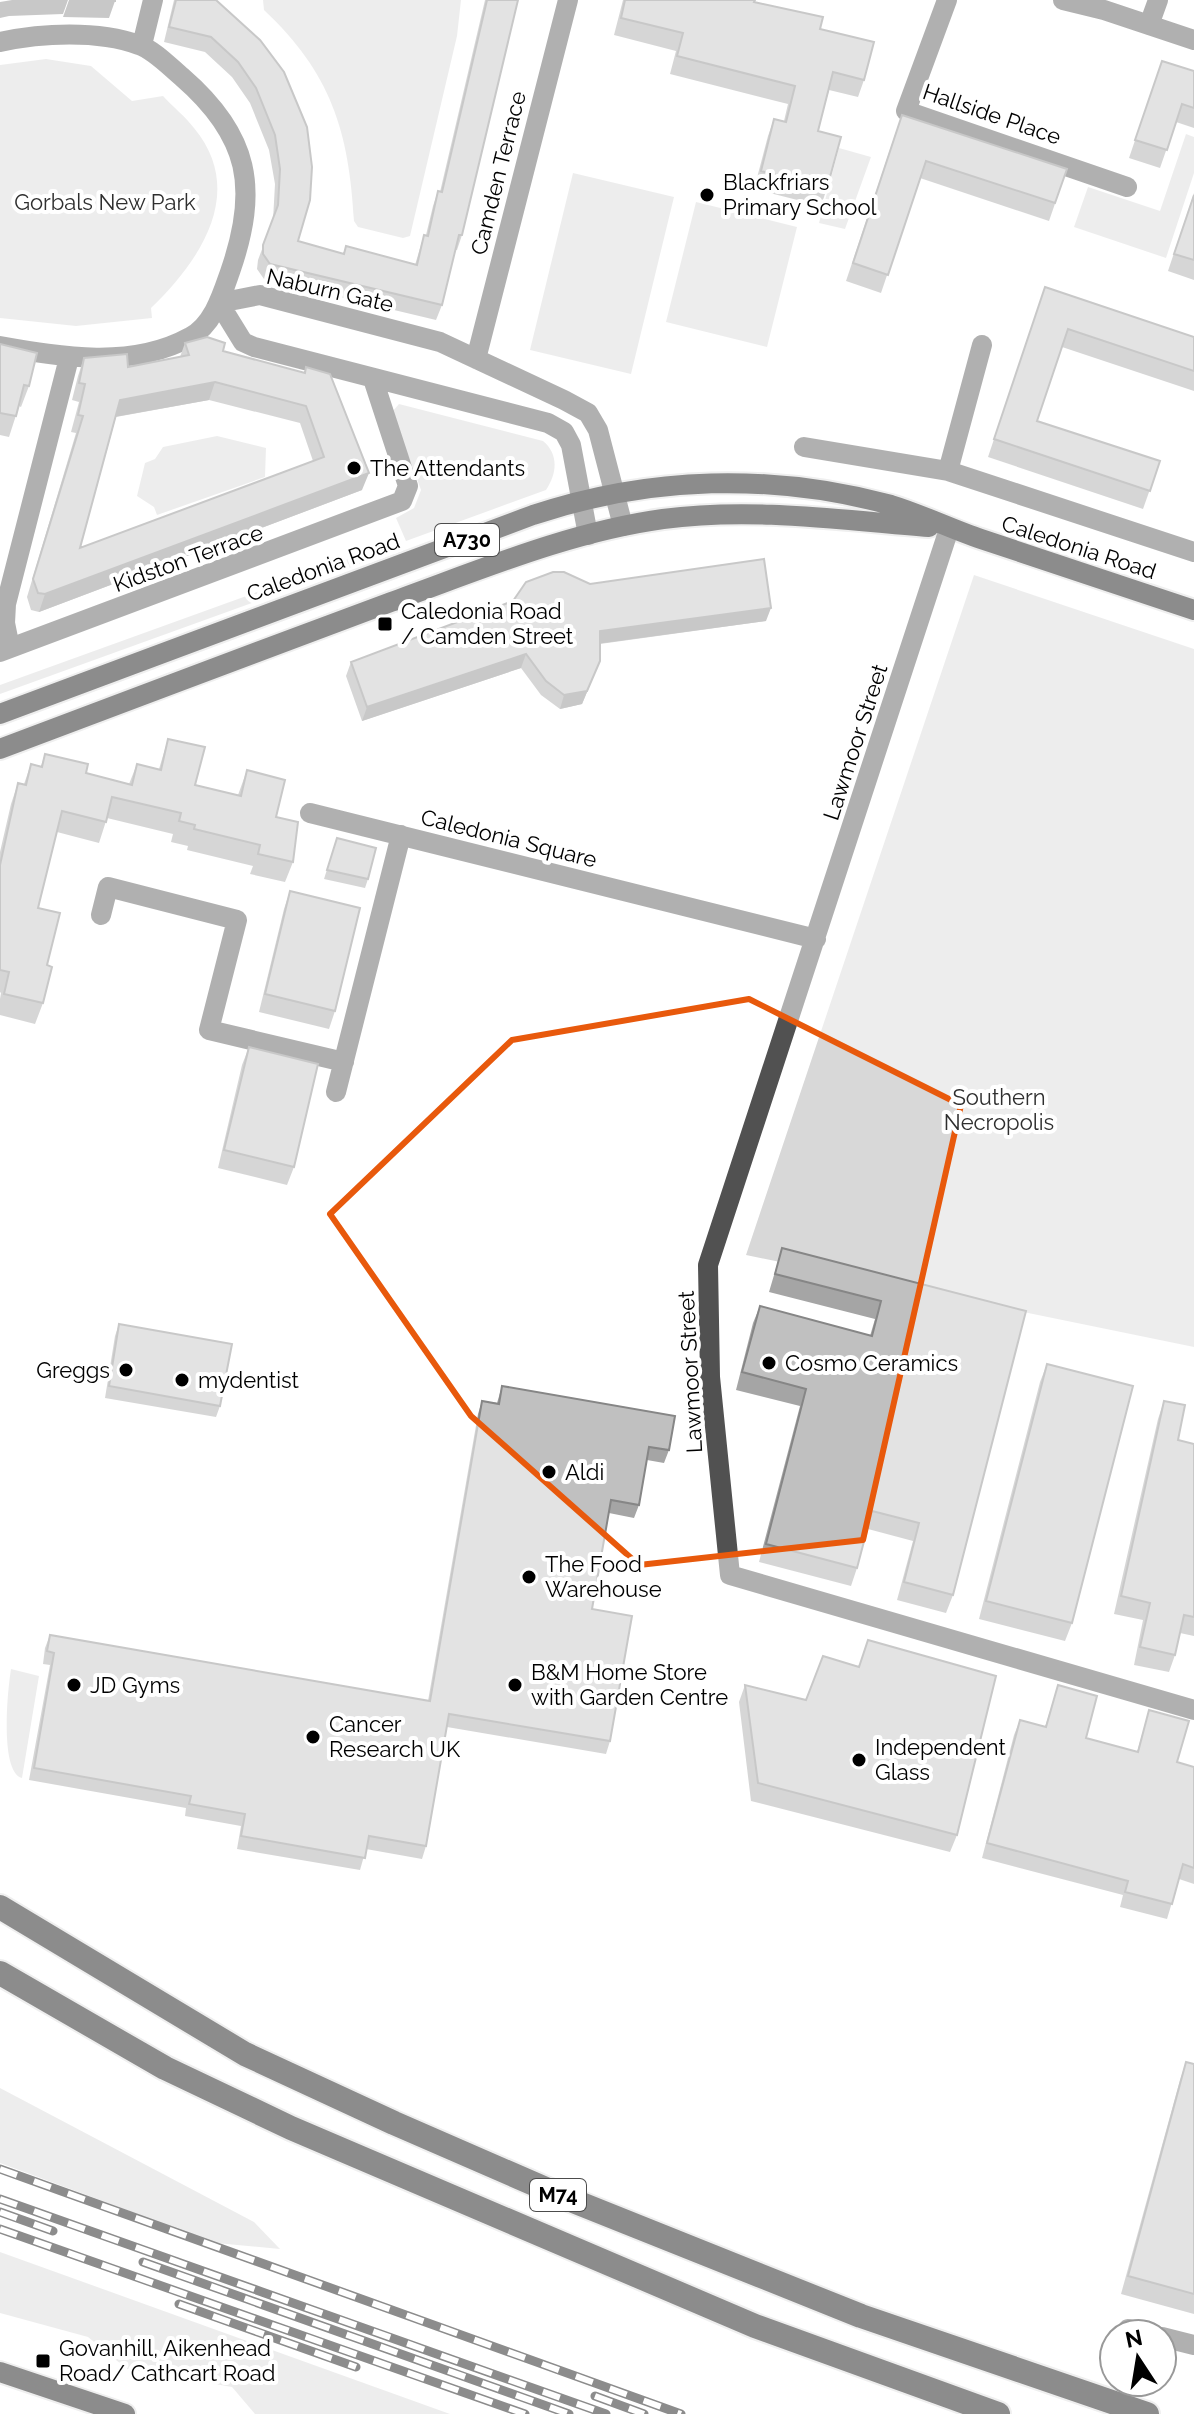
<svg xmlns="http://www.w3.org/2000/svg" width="1194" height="2414" font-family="Raleway,sans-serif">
	<rect width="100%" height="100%" fill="#fff"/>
	<path fill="#d8d8d8" d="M263,0H461L457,36L410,236L403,238L358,227L354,221C349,131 331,73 264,10Z
		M46,59L91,66L132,101L163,96C173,107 185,116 194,128C247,192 200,261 151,308L152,318L76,326L0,318V65Z
		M1186,134L1194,137V173L1166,258L1074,227L1088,187L1160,211Z
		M839,148L871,157L845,229L819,223Z
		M573,173L674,197L631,374L530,350Z
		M696,202L797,227L767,347L666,322Z
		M399,404L543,441C559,454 557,474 546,490L406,541L396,518L414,508L421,490L392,412Z
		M217,436L266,448L265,477L157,515L154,507L137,496L145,463L155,459L163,447Z
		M387,545L390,553L0,694V685Z
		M974,575L1194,649V1347L746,1255Z
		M11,1669L39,1676L22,1778C0,1772 7,1694 11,1669Z
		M0,2088L254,2222L280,2249L216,2243L0,2163Z
		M0,2252L450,2414H255L232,2387L127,2369L88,2337L0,2313Z"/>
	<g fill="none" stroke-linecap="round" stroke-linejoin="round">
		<g stroke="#dbdbdb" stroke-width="24">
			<path id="major" d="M0,714L533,515C650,476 772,473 891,505C921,514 951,529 981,539C1052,563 1123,587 1194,610
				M0,749C130,700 261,650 391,602C480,570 569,532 663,519C751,507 842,520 929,527
				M0,2372L125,2414"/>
		</g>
		<g stroke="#dbdbdb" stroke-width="28">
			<path id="highway" d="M0,1907L245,2054L394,2123L571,2200L861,2316L1147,2414
				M0,1973L165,2068L291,2128L755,2326L998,2414"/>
		</g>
		<path stroke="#515151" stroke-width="20" d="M947,0L906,111L1127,187
			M1063,0L1104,10L1194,40
			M1149,25L1158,0
			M0,42C41,33 98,30 139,45C154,50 170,67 182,77C250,136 259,189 230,272C222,295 213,325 190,337C132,369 62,357 0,346
			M142,45L153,0
			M476,359L568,0
			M804,447L948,471L1194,552
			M948,471L982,345
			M949,529L708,1265L710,1377L730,1575L1194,1710
			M588,535L571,445L564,432L548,423L254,347L243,342L219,303L260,295L440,342L564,400L588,413L598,430L623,526
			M10,648L5,623L6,604L69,358
			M0,652L402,501L408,486L373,379
			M310,813L816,939
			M101,915L108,887L237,920L209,1030L344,1062
			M336,1092L401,835
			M1128,2329L1150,2334
			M1162,2337L1194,2345"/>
		<use href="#major" stroke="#000" stroke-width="20"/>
		<use href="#highway" stroke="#000" stroke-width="24"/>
		<g stroke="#000" stroke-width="9">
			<path id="rail" d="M0,2169L681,2414
				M0,2199L606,2414
				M0,2212L53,2231
				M0,2229L525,2414
				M143,2262L569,2414
				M179,2304L356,2367
				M595,2396L644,2414"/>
		</g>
		<use href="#rail" stroke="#fff" stroke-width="6" stroke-dasharray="18" stroke-linecap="butt"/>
	</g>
	<path fill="#a5a5a5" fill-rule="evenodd" d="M174,0H216L260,40L298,241L343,254L346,246L415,265L424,235H426L433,206L438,191L440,192L485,0H518L462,235L457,250H455L442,305L436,320L264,279L257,269L258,260L273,220L275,184L269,150L250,103L232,77L205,52L164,42Z
		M623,0H755L754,2L820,29L864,80L858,97L829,90L818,131L827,188L821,206L754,189L768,136L774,119L784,121L788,104L670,74L676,51L614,35Z
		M1162,61L1194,71V128L1176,122L1160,168L1129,158Z
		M896,132L1067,169L1049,221L920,178L881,293L846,281Z
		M1194,193V280L1168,271Z
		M1039,305L1194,337V391L1062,347L1037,421L1160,461L1143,509L988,457Z
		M185,343L223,351L304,373L362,490L39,612L31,610L27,597L76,433L71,432L79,402L72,400L78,376L84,358L128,367L180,357ZM209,400L300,423L313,461L80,548L116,417Z
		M0,344L29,386L21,407L19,406L9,437L0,435Z
		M590,584L766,621L600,644V661L582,704L560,709L541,695L521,668L362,721L346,676L351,662Z
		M168,739L195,785L238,795L247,770L276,817L293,862L285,882L250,874L253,866L187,850L188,846L171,842L173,834L107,818L99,843L57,832L38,908L47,965L43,1003L35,1024L0,1015V999L1,993L0,992V852L11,804L18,783L24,784L31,764L41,766L45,754L86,773L129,784L137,764L159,769Z
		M337,838L368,879L365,888L324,879Z
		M290,891L335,1011L329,1029L259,1012L284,909Z
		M249,1047L294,1167L287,1185L218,1168L242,1065Z
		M782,1248L1026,1311L953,1595L946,1613L897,1600L913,1541L868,1529L857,1568L851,1586L759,1562L800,1406L736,1390L753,1323L760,1306L870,1336L875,1319L769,1292Z
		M119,1324L220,1406L216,1417L105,1398L115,1336Z
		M1047,1364L1072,1623L1065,1641L979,1619L1040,1382Z
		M502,1386L669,1450L664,1463L647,1460L639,1505L634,1518L609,1513L592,1609L610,1741L606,1754L447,1727L426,1846L422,1859L366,1849L360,1870L237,1849L241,1826L185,1816L186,1808L29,1780L50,1665L43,1664L45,1648L50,1635L428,1701L478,1414L482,1401L497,1403Z
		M1164,1401L1178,1440L1194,1444V1636L1180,1633L1175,1655L1169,1672L1134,1665L1143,1620L1114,1614L1158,1419Z
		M745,1685L957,1835L950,1852L751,1801L739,1702Z
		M1058,1685L1086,1738L1137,1752L1149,1710L1177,1762L1194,1767V1884L1179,1879L1167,1919L1120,1907L1123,1895L982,1858L1014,1735L1020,1720L1045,1727Z
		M1186,2062L1194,2064V2314L1121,2294L1180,2080Z"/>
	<path fill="#868686" d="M12,0H68L63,14L9,16L0,18V2Z
		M69,0L115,1L109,18L63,17Z
		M215,382L209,400L114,417L120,400Z
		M369,473L362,490L39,612L45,594Z
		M771,608L766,621L596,644L600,631Z
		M526,654L521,668L362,721L367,707Z
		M600,661L582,704L560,709L564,695Z"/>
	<path fill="#c0c0c0" stroke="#868686" stroke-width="2" fill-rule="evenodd" d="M69,0H115V1Z
		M176,0H216L260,40L284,72L307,127L312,167L310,200L298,241L344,254L346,246L417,265L424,235L428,236L438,191L442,192L487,0H518L462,235H459L442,305L270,264L263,254V245L278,205L280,169L275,135L256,88L238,62L211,37L169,27Z
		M625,0H755L754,2L823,17L820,29L874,42L864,80L833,72L818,131L841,137L827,188L761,171L774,119L786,122L795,86L677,56L683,33L621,18Z
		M1162,61L1194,71V108L1182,104L1167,150L1135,140Z
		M902,115L1067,169L1055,203L926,161L888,275L853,263Z
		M1194,195V260L1174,254Z
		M1045,287L1194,337V371L1068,329L1037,421L1160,461L1150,491L994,439Z
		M207,337L225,343L223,351L305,373L306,367L330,374L369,473L45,594L38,593L33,579L83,416L78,415L85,384L79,383L84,358L127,354L128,367L189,355L185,343ZM215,382L306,406L324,457L80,548L120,400Z
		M0,344L37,353L29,386L24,385L16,416L0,413Z
		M764,559L771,608L600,631V661L587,691L564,695L546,681L526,654L367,707L351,662L513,601L526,582L553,572H564L590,584Z
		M168,739L205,747L195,785L241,796L247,770L285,780L276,817L298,822L293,862L258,854L260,845L194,829L195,825L179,821L181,813L112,797L106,822L62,811L38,908L60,913L47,965L52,967L43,1003L4,994L9,972L0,970V865L18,783L26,785L31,764L42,767L45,754L88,764L86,773L132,785L137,764L161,770Z
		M337,838L376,848L368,879L327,870Z
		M290,891L360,908L335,1011L265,994Z
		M249,1047L318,1064L294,1167L224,1150Z
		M782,1248L1026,1311L953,1595L904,1582L919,1523L872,1511L857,1568L766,1544L806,1389L742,1372L760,1306L872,1336L881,1301L775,1274Z
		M119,1324L232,1344L220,1406L109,1386Z
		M1047,1364L1133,1386L1072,1623L986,1601Z
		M502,1386L675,1416L669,1450L649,1447L639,1505L611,1500L592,1609L632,1616L610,1741L449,1714L426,1846L369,1836L365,1858L241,1836L245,1814L189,1804L191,1796L34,1768L54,1653L47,1651L50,1635L430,1701L482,1401L499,1404Z
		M1164,1401L1185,1405L1178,1440L1194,1444V1617L1184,1615L1175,1655L1140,1647L1150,1603L1121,1596Z
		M868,1640L996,1676L957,1835L758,1783L745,1685L806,1700L823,1656L859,1667Z
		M1058,1685L1097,1696L1086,1738L1138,1752L1149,1710L1189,1721L1177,1762L1194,1767V1868L1183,1864L1172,1904L1125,1892L1128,1881L987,1843L1020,1720L1046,1727Z
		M1186,2062L1194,2064V2294L1128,2276Z"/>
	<path d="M0 0H1194V2414H0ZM749,999L961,1105L863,1540L639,1565L471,1416L330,1214L512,1040Z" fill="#fff" fill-opacity=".55" fill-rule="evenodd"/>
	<path fill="none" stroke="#e8590c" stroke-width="6" stroke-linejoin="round" d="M749,999L961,1105L863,1540L639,1565L471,1416L330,1214L512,1040Z"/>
	<g fill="#000" stroke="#fff" stroke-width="3">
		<circle cx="707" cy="195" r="8"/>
		<circle cx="354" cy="468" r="8"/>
		<rect x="377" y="616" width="16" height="16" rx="4"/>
		<circle cx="769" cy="1363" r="8"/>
		<circle cx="126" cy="1370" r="8"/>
		<circle cx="182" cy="1380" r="8"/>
		<circle cx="549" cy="1472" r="8"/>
		<circle cx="529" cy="1577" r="8"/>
		<circle cx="74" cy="1685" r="8"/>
		<circle cx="515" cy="1685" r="8"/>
		<circle cx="313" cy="1737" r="8"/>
		<circle cx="859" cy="1760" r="8"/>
		<rect x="35" y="2353" width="16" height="16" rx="4"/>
	</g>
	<g text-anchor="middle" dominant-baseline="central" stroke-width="8" stroke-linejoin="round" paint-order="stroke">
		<g fill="#fff" stroke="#4c4c4c" stroke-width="2">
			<rect x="435" y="524" width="64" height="32" rx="6"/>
			<rect x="530" y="2179" width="56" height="32" rx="6"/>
		</g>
		<g font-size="20" font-weight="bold" fill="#000">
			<text x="467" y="540">A730</text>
			<text x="558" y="2195">M74</text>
		</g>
		<g font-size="22" fill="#000" stroke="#fff">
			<text transform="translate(992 114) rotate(19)">Hallside Place</text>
			<text transform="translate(498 173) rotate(-76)">Camden Terrace</text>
			<text transform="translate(330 290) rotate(13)">Naburn Gate</text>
			<text transform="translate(1079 547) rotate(18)">Caledonia Road</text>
			<text transform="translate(188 558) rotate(-20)">Kidston Terrace</text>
			<text transform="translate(323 567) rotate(-20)">Caledonia Road</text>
			<text transform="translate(855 742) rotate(-72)">Lawmoor Street</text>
			<text transform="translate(509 838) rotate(14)">Caledonia Square</text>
			<text transform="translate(690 1372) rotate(-93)">Lawmoor Street</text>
		</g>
		<g font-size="22" fill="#000" stroke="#fff" text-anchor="start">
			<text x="723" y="182">Blackfriars<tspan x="723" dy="25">Primary School</tspan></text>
			<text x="370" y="468">The Attendants</text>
			<text x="401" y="611">Caledonia Road<tspan x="401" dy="25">/ Camden Street</tspan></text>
			<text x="785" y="1363">Cosmo Ceramics</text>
			<text x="110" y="1370" text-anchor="end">Greggs</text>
			<text x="198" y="1380">mydentist</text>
			<text x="565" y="1472">Aldi</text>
			<text x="545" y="1564">The Food<tspan x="545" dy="25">Warehouse</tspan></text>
			<text x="531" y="1672">B&amp;M Home Store<tspan x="531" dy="25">with Garden Centre</tspan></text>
			<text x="90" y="1685">JD Gyms</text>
			<text x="329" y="1724">Cancer<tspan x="329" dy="25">Research UK</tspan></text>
			<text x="875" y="1747">Independent<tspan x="875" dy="25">Glass</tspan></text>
			<text x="59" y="2348">Govanhill, Aikenhead<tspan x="59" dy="25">Road/ Cathcart Road</tspan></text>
		</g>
		<g font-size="22" fill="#2f2f2f" stroke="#fff">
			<text x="105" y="202">Gorbals New Park</text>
			<text x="999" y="1097">Southern<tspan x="999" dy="25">Necropolis</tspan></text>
		</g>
	</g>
	<g transform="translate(1138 2358) rotate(348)"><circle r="38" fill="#ffffff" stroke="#999999" stroke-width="2"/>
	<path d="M0-6L14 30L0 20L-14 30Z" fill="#000000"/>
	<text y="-12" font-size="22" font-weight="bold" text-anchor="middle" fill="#000000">N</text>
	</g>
</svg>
